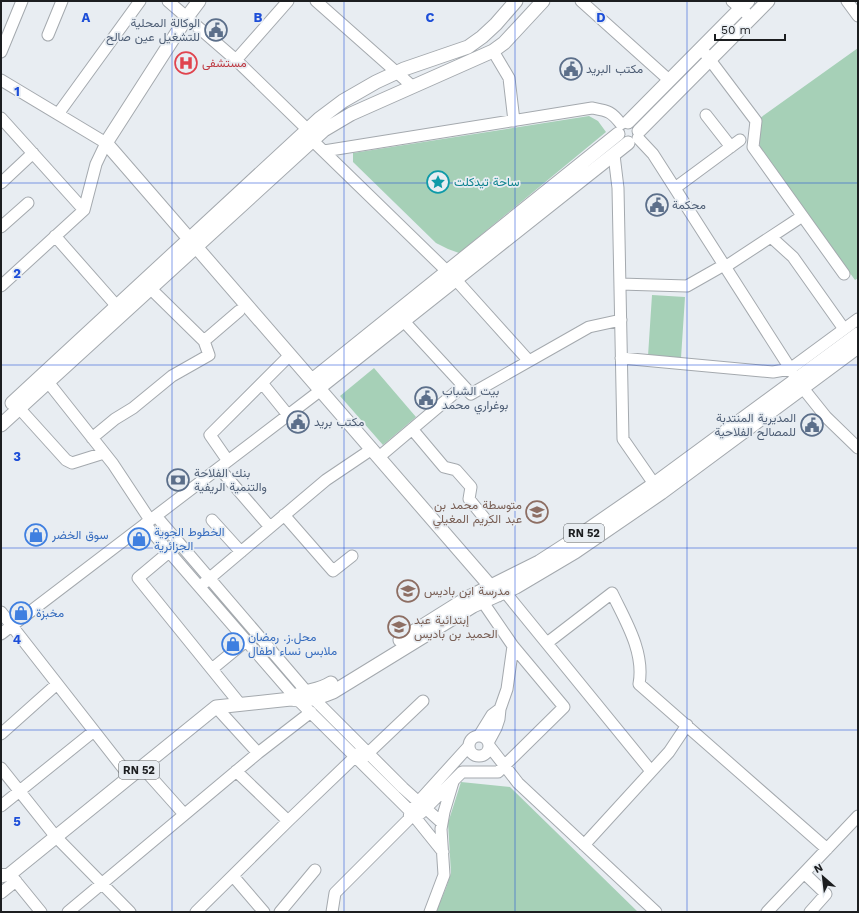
<svg xmlns="http://www.w3.org/2000/svg" width="859" height="913" font-family="'Work Sans',Vazirmatn,sans-serif">
	<rect width="100%" height="100%" fill="#e8edf2"/>
	<path fill="#a6d0b7" d="M858,48V278L855,280L760,150V118Z
		M589,116L598,121L606,132L459,253L448,249L436,243L353,162V153Z
		M652,295L685,297L681,358L648,356Z
		M374,368L416,417L383,445L340,396Z
		M461,782L510,787L638,912H436L446,888L451,873L448,823Z"/>
	<g fill="none" stroke-linecap="round" stroke-linejoin="round">
		<g stroke="#a4a9ae" stroke-width="13">
			<path id="minor" d="M168,1L236,60L308,130L313,141L456,280L529,361
				M316,1L412,86
				M581,1L669,80
				M732,1L747,14
				M847,1L858,16
				M48,35L62,1
				M701,48L756,121L753,147L844,274
				M493,51L509,78L514,121
				M1,52L22,1
				M236,60L288,1
				M1,80L106,143L96,164L84,210L1,286
				M58,114L140,1
				M706,115L731,147
				M1,118L84,210
				M638,138L653,154L802,387L826,417L858,448
				M324,151L592,108C608,111 611,111 621,124
				M614,155L618,188L623,439L659,491
				M1,183L33,153
				M675,188L740,140
				M1,227L28,203
				M55,236L122,312
				M771,237L793,257L844,329
				M725,267L798,219
				M620,284L687,286L724,265
				M398,315L471,394L589,327L621,320
				M204,341L239,311
				M621,358L773,372L790,369L858,319
				M48,382L113,464L150,520
				M262,383L288,415
				M19,408L66,460L72,463L104,453
				M412,429L444,467L456,470L471,487L469,499L486,520
				M92,438L115,419L133,408L172,376L209,355L204,341L151,289
				M379,457L463,386
				M228,461L210,435L290,355
				M219,468L270,527
				M284,515L333,571L352,556
				M156,516L306,691L403,788L442,823
				M212,520L241,552
				M145,524L294,696L410,811L443,852
				M169,552L138,578L240,704
				M204,583L326,480L372,449
				M505,592L651,771
				M478,595L513,646L507,689L500,709L499,719L496,728L489,741
				M1,612L130,777
				M1,634L321,390
				M547,643L612,593C625,620 645,652 639,684L827,849
				M212,669L246,641
				M216,707L258,753
				M1,734L57,684
				M469 746a10 10 0 1 1 20 0a10 10 0 1 1-20 0Z
				M479,736L492,715L500,709
				M490,747L518,783L656,912
				M363,758L423,701
				M142,767L184,814
				M1,768L56,837L130,912
				M236,771L288,821
				M1,806L94,731
				M421,813L462,772H498L564,707L513,646
				M584,845L669,752L687,725
				M804,873L826,894L810,912
				M10,874L41,912
				M233,876L264,912
				M1,893L16,881
				M68,912L258,753L311,712
				M196,912L288,821L360,752
				M280,912L315,870
				M332,912L335,893L409,819L410,811L469,746
				M430,912L444,875L441,829L444,812L453,782
				M767,912L858,816"/>
		</g>
		<g stroke="#a4a9ae" stroke-width="15">
			<path id="major" d="M199,1L187,17L106,143L498,595
				M628,122L748,1
				M639,131L768,1
				M312,380L618,134
				M319,388L628,143
				M12,403L319,119L343,101L376,82L404,69L468,47L482,37L496,24L516,1
				M1,425L324,130L351,114L493,51L504,43L543,1
				M400,640L467,598L539,562L570,542L654,484L858,334
				M293,697C305,690 319,691 331,683
				M1,876L10,874L216,707L291,699C307,702 318,698 333,692L473,606L516,587L575,552L661,493L858,347"/>
		</g>
		<use href="#minor" stroke="#fff" stroke-width="11"/>
		<use href="#major" stroke="#fff" stroke-width="13"/>
	</g>
	<path fill="none" stroke="#1d4ed8" stroke-width="1" stroke-opacity="0.55" d="M172,1V912M344,1V912M515,1V912M687,1V912M1,183H858M1,365H858M1,548H858M1,730H858"/>
	<defs>
		<g id="civic-ring" transform="scale(1.15)"><circle r="9.5" fill="#e8edf2" stroke="#5c6f8a" stroke-width="1.5"/><path d="M-.6-6.5H3V-4.5H.6V-3L4-1V1h2V6H-6V1h2V-1L-.6-3ZM-1.2 2.5V6h2.4V2.5Z" fill="#5c6f8a"/></g>
		<g id="hospital-ring" transform="scale(1.15)"><circle r="9.5" fill="#e8edf2" stroke="#e0444e" stroke-width="1.5"/><path d="M-5-5h3v3.5h4V-5h3V5h-3V1.5h-4V5h-3Z" fill="#e0444e"/></g>
		<g id="sight-ring" transform="scale(1.15)"><circle r="9.5" fill="#e8edf2" stroke="#0f9aa8" stroke-width="1.5"/><path d="M0-6L1.8-2.2L6-1.7L2.9 1.2L3.7 5.4L0 3.3L-3.7 5.4L-2.9 1.2L-6-1.7L-1.8-2.2Z" fill="#0f9aa8"/></g>
		<g id="bank-ring" transform="scale(1.15)"><circle r="9.5" fill="#e8edf2" stroke="#5c6f8a" stroke-width="1.5"/><path d="M-6-4H6V4H-6ZM0-2.3a2.3 2.3 0 1 0 0 4.6a2.3 2.3 0 1 0 0-4.6Z" fill="#5c6f8a"/></g>
		<g id="school-ring" transform="scale(1.15)"><circle r="9.5" fill="#e8edf2" stroke="#8d6e63" stroke-width="1.5"/><path d="M0-5L7-2L0 1L-7-2ZM-4 1L0 2.5L4 1V4Q0 6-4 4Z" fill="#8d6e63"/></g>
		<g id="shop-ring" transform="scale(1.15)"><circle r="9.5" fill="#e8edf2" stroke="#3f7fe0" stroke-width="1.5"/><path d="M-5-2.5h2.3a2.7 3.5 0 0 1 5.4 0H5L5.5 6h-11ZM-1.5-2.5h3a1.5 2.3 0 0 0-3 0Z" fill="#3f7fe0"/></g>
	</defs>
	<g fill-rule="evenodd">
		<use href="#civic-ring" x="216" y="30"/>
		<use href="#hospital-ring" x="186" y="63"/>
		<use href="#civic-ring" x="571" y="69"/>
		<use href="#sight-ring" x="438" y="182"/>
		<use href="#civic-ring" x="657" y="205"/>
		<use href="#civic-ring" x="426" y="398"/>
		<use href="#civic-ring" x="298" y="422"/>
		<use href="#civic-ring" x="812" y="425"/>
		<use href="#bank-ring" x="178" y="480"/>
		<use href="#school-ring" x="537" y="512"/>
		<use href="#shop-ring" x="36" y="535"/>
		<use href="#shop-ring" x="139" y="539"/>
		<use href="#school-ring" x="408" y="591"/>
		<use href="#shop-ring" x="21" y="613"/>
		<use href="#school-ring" x="399" y="627"/>
		<use href="#shop-ring" x="233" y="644"/>
	</g>
	<g text-anchor="middle" dominant-baseline="central" stroke-width="3.5" stroke-linejoin="round" paint-order="stroke">
		<g fill="#e8edf2" stroke="#595c5f" stroke-width="1">
			<rect x="564" y="524" width="40" height="18" rx="3"/>
			<rect x="119" y="761" width="40" height="18" rx="3"/>
		</g>
		<g font-size="11" font-weight="bold" fill="#1c1e20">
			<text x="584" y="533">RN 52</text>
			<text x="139" y="770">RN 52</text>
		</g>
		<g font-size="12" fill="#4e5e75" stroke="#e8edf2" text-anchor="start">
			<text x="200" y="23" text-anchor="end">الوكالة المحلية<tspan x="200" dy="14">للتشغيل عين صالح</tspan></text>
			<text x="586" y="69">مكتب البريد</text>
			<text x="672" y="205">محكمة</text>
			<text x="442" y="391">بيت الشباب<tspan x="442" dy="14">بوغراري محمد</tspan></text>
			<text x="796" y="418" text-anchor="end">المديرية المنتدبة<tspan x="796" dy="14">للمصالح الفلاحية</tspan></text>
			<text x="314" y="422">مكتب بريد</text>
			<text x="194" y="473">بنك الفلاحة<tspan x="194" dy="14">والتنمية الريفية</tspan></text>
		</g>
		<g font-size="12" fill="#be3a42" stroke="#e8edf2" text-anchor="start">
			<text x="202" y="63">مستشفى</text>
		</g>
		<g font-size="12" fill="#0d838f" stroke="#e8edf2" text-anchor="start">
			<text x="454" y="182">ساحة تيدكلت</text>
		</g>
		<g font-size="12" fill="#785e54" stroke="#e8edf2" text-anchor="start">
			<text x="522" y="505" text-anchor="end">متوسطة محمد بن<tspan x="522" dy="14">عبد الكريم المغيلي</tspan></text>
			<text x="424" y="591">مدرسة ابن باديس</text>
			<text x="414" y="620">إبتدائية عبد<tspan x="414" dy="14">الحميد بن باديس</tspan></text>
		</g>
		<g font-size="12" fill="#366cbe" stroke="#e8edf2" text-anchor="start">
			<text x="154" y="532">الخطوط الجوية<tspan x="154" dy="14">الجزائرية</tspan></text>
			<text x="52" y="535">سوق الخضر</text>
			<text x="36" y="613">مخبزة</text>
			<text x="248" y="637">محل.ز. رمضان<tspan x="248" dy="14">ملابس نساء اطفال</tspan></text>
		</g>
	</g>
	<g font-size="13" text-anchor="middle" font-weight="bold" fill="#1d4ed8" stroke="#e8edf2" stroke-width="3.5" stroke-linejoin="round" paint-order="stroke">
		<text x="86" y="22">A</text>
		<text x="258" y="22">B</text>
		<text x="430" y="22">C</text>
		<text x="601" y="22">D</text>
		<text x="17" y="96">1</text>
		<text x="17" y="278">2</text>
		<text x="17" y="461">3</text>
		<text x="17" y="644">4</text>
		<text x="17" y="826">5</text>
	</g>
	<rect width="859" height="913" fill="none" stroke="#1c1e20" stroke-width="4"/>
	<g transform="translate(823 877) rotate(332)" stroke="#e8edf2" stroke-width="3" paint-order="stroke">
	<path d="M0-3L7 15L0 10L-7 15Z" fill="#1c1e20"/>
	<text y="-6" font-size="11" font-weight="bold" text-anchor="middle" fill="#1c1e20">N</text>
	</g>
	<path d="M715 34v6h70v-6" fill="none" stroke="#1c1e20" stroke-width="2"/>
	<text x="721" y="34" font-size="12" fill="#1c1e20" stroke="#e8edf2" stroke-width="3" paint-order="stroke">50 m</text>
</svg>
